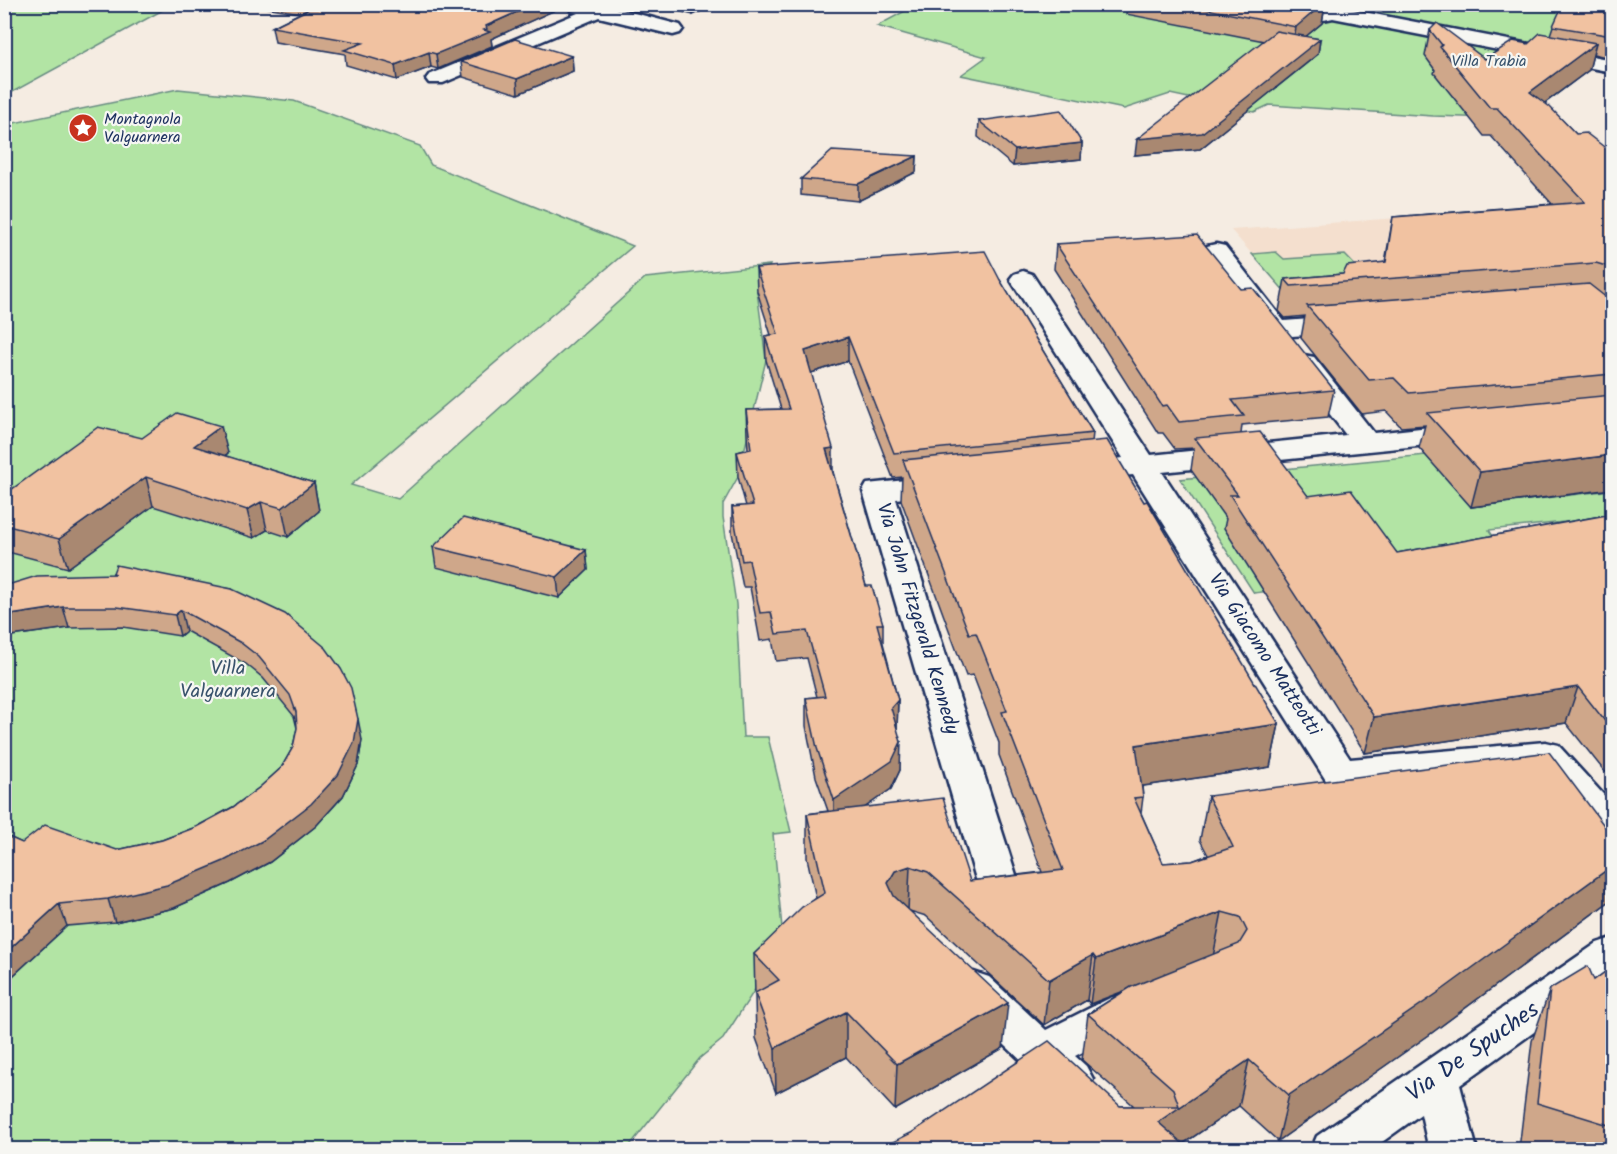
<svg xmlns="http://www.w3.org/2000/svg" width="1617" height="1154" font-family="Kalam,sans-serif">
	<rect width="100%" height="100%" fill="#f5ece2"/>
	<filter id="ink" filterUnits="userSpaceOnUse"><feTurbulence type="fractalNoise" baseFrequency=".0167" numOctaves="2"/><feDisplacementMap in="SourceGraphic" scale="12" xChannelSelector="R" yChannelSelector="G"/><feConvolveMatrix kernelMatrix="1 2 1 2 8 2 1 2 1" color-interpolation-filters="sRGB"/></filter>
	<g filter="url(#ink)">
		<path fill="#f4dfce" d="M1563,206L1309,320L1231,230Z"/>
		<path fill="#b2e4a4" stroke="#668a81" stroke-width="1.5" d="M5,4H172V5L9,94L5,93Z
			M918,4L1592,5L1553,77L1574,81L1524,119L1433,116L1269,105L1254,112L1170,94L1124,109L961,75L986,57L877,26Z
			M178,89L294,101L420,146L431,165L633,246L351,485L398,499L645,278L770,265L757,291L766,360L738,477L723,504V517L736,604L743,737H768L791,832L773,834L782,928L765,974L723,1039L700,1058L627,1149H5L4,125Z
			M1276,252L1284,259L1345,255L1382,293L1300,309L1252,254Z
			M1426,455L1471,507L1612,490V517L1489,530L1506,557L1373,579L1254,593L1180,479Z"/>
		<g fill="none" stroke-linecap="round" stroke-linejoin="round">
			<g stroke="#1b2f5e" stroke-width="5">
				<path id="minor" d="M570,4H600L680,25L683,29L680,33L673,35L599,17L443,83H429L426,79L429,75L578,13L571,11L569,7Z
					M1221,4H1239L1259,13L1281,15L1333,6L1612,60V72L1333,18C1294,27 1261,29 1223,12Z
					M1216,244L1225,246L1284,321L1349,316L1358,318L1362,324L1358,330L1349,332L1278,337L1269,335L1204,251L1207,246Z
					M1023,271L1032,274L1151,455L1346,435L1290,363L1294,357L1304,355L1314,357L1374,433L1467,423L1477,426L1482,432L1477,438L1467,441L1162,472L1350,759L1545,742L1558,745L1612,804V842L1598,838L1536,767L1340,786L1327,782L1133,475L1080,480L1069,477L1065,471L1069,465L1123,458L1010,279L1014,274Z
					M945,476L956,478L960,485L956,492L896,499L1025,903L1019,914L1004,918L989,914L983,903L863,491L867,484Z
					M1612,938V976L1460,1085L1477,1150H1429L1421,1114L1371,1150H1311L1317,1136L1597,943Z
					M974,972L989,977L1046,1030L1110,998L1126,993L1142,998L1148,1010L1142,1022L1075,1056L1086,1066L1093,1079L1086,1092L1070,1098L1054,1092L959,1001L952,989L959,977Z"/>
			</g>
			<use href="#minor" fill="#f6f6f2" fill-rule="evenodd"/>
		</g>
		<path fill="#cfa78a" stroke="#1b2f5e" stroke-width="1.5" fill-rule="evenodd" d="M248,4H323L318,9H325L331,4H568L491,39L492,46L438,69L431,67L397,80L346,65L345,54L275,42L272,27L300,13Z
			M653,4H716L693,15Z
			M1127,4H1328L1325,5L1322,23L1305,37L1320,39L1318,54L1200,149L1135,155L1264,41L1126,14Z
			M1612,4V52L1606,57L1593,54L1589,70L1545,103L1576,134L1612,153V489L1471,507L1419,448L1425,425L1401,427L1386,411L1362,414L1301,338L1305,316L1285,318L1279,311L1285,279L1343,274L1385,262L1393,217L1552,204L1491,136H1484L1434,73L1435,70L1425,56L1430,30L1485,59L1528,44L1550,35L1553,26Z
			M572,56L573,71L518,94L463,77L461,62Z
			M979,121L1082,143L1081,159L1013,166L978,137Z
			M917,156L916,172L858,201L801,195V179Z
			M1056,244L1241,289L1334,390L1328,417L1242,425L1241,434L1308,496L1397,553L1612,514V771L1605,772L1566,723L1365,753L1224,528L1226,519L1191,470L1194,448L1175,449L1163,433H1158L1054,269Z
			M756,268L1000,280L1093,433L1092,442L1144,502L1279,724L1270,767L1142,786L1143,797L1141,813L1163,863L1192,861L1208,855L1200,840L1208,796L1611,900L1429,1035L1278,1141L1239,1106L1183,1144L1120,1106H1134L1082,1060L1088,1014L1126,990L1090,1004L1087,1000L1044,1025L926,916L910,911L1003,1048L895,1110L846,1057L776,1093L756,1038L754,954L816,898L807,858V814L828,811L816,777L806,726V698L817,697L807,658L776,661L772,639L760,641L750,587H743L732,533V507L746,506L738,477L737,452L748,449L747,435L746,410L781,409L766,360L765,336L771,335L757,291ZM848,361L893,478L902,477L901,500L966,676L973,675L999,743V755L1042,872L970,881L865,807L891,789L900,770L897,729L898,700L883,643V624L866,586L833,472L811,373Z
			M142,438L228,453L225,456L314,483L319,511L288,537L267,530L254,538L153,506L68,568L4,551V495Z
			M433,547L586,550L588,570L559,598L436,567Z
			M113,573L232,589L362,740L358,765L343,796L316,826L270,862L230,883L174,908L115,922L67,926L4,984V835L22,843L117,850L162,840L196,827L233,807L260,787L281,768L293,747L297,728L294,716L263,678L246,664L186,631L180,636L123,627L69,628L4,637L113,574Z
			M1612,967V1149H1519L1532,1041L1550,989L1594,980Z"/>
		<path fill="#a98871" stroke="#1b2f5e" stroke-width="1.5" d="M307,4H323L309,15Z
			M535,4H568L491,39L492,46L438,69L436,54L484,30L486,26Z
			M692,4H716L693,15Z
			M1282,4H1328L1325,5L1322,23L1293,47L1296,27L1281,13Z
			M1612,36V52L1606,57L1612,37Z
			M1320,39L1318,54L1200,149L1135,155L1137,139Z
			M1596,43L1589,70L1523,119L1530,92Z
			M429,52L431,67L397,80L395,65Z
			M572,56L573,71L518,94L517,79Z
			M1082,143L1081,159L1013,166L1015,150Z
			M917,156L916,172L858,201V184Z
			M848,337V361L805,375V351Z
			M221,426L228,453L201,474L194,446Z
			M833,448V474L826,449Z
			M1612,455V489L1471,507L1480,472Z
			M146,477L153,506L68,568L59,539Z
			M314,483L319,511L288,537L282,508Z
			M261,502L267,530L254,538L247,510Z
			M586,550L588,570L559,598L557,577Z
			M63,607L69,628L4,637V616Z
			M181,610L186,631L180,636L175,615Z
			M1578,687L1566,723L1365,753L1374,717Z
			M898,700L897,728L890,736L891,708Z
			M358,719L362,740L358,765L343,796L316,826L270,862L230,883L174,908L115,922L108,899Z
			M1279,724L1270,767L1130,788L1136,745Z
			M901,742L900,770L891,789L834,829V800Z
			M910,866L908,911L893,916L888,883L895,871Z
			M1612,866V895L1611,900L1429,1035L1278,1141L1289,1095Z
			M59,904L67,926L4,984V954Z
			M1222,912L1213,957L1090,1004L1096,959Z
			M1093,955L1087,1000L1044,1025L1049,980Z
			M1008,1003L1003,1048L895,1110L897,1064Z
			M846,1012V1057L776,1093L775,1048Z
			M1249,1060L1239,1106L1175,1149L1158,1122Z"/>
		<path fill="#f1c2a1" stroke="#1b2f5e" stroke-width="1.5" d="M331,4H535L486,26L487,29L484,30L490,32L436,54L429,52L395,65L344,50L363,43L272,27L309,9H325Z
			M1181,4H1257L1281,7L1311,4H1323L1296,27Z
			M1563,4H1612V36L1553,26Z
			M1437,23L1485,59L1513,41L1528,44L1540,33L1596,43L1530,92L1550,107L1576,134L1586,133L1612,153V271L1606,266L1596,263L1291,286L1285,279L1343,274L1347,266L1386,262L1393,217L1585,202L1497,108H1490L1440,47L1442,45L1430,30Z
			M1276,31L1320,39L1202,133L1137,139Z
			M515,39L572,56L517,79L461,62Z
			M1061,110L1082,143L1015,150L979,121Z
			M832,151L917,156L858,184L801,179Z
			M1197,235L1241,289L1253,288L1334,390L1232,400L1244,416L1179,422L1167,405L1162,406L1056,244Z
			M985,251L1000,280L1093,433L894,453L848,337L805,351L833,448L826,449L866,586H872L883,624H877L898,700L891,708L901,742L892,761L834,800L817,748L806,698L825,696L807,631L776,634L771,612L760,613L749,560L742,561L732,507L753,505L737,452L751,449L746,410L789,409L765,336L778,334L756,268Z
			M1589,284L1612,302V374L1409,393L1394,378L1369,380L1307,306Z
			M1612,395V455L1480,472L1427,413Z
			M177,413L221,426L194,446L314,483L282,508L261,502L247,510L146,477L59,539L4,525V495L98,427L142,438Z
			M1260,432L1308,496L1351,490L1397,553L1612,514V730L1578,687L1374,717L1230,495H1238L1195,438Z
			M1107,440L1144,502L1147,501L1279,724L1136,745L1143,797L1134,798L1163,863L1192,861L1233,847L1208,796L1549,752L1612,836V866L1442,990L1289,1095L1249,1060L1158,1122L1189,1149H879L911,1133L1049,1041L1120,1106H1179L1173,1089L1088,1014L1131,987L1239,944L1247,931L1240,917L1222,912L1096,959L1093,955L1049,980L928,872L910,866L895,871L888,883L894,896L1008,1003L897,1064L846,1012L775,1048L755,993L779,980L754,954L802,907L825,893L807,814L943,798L970,881L1063,870L1002,712L1007,711L976,633L969,634L903,460Z
			M463,518L586,550L557,577L433,547Z
			M116,565L232,589L285,614L326,648L341,669L351,688L358,719L354,743L338,775L311,804L264,840L224,861L167,885L108,899L59,904L4,954V835L22,843L45,825L117,850L162,840L196,827L233,807L260,787L281,768L293,747L297,728L296,712L290,695L259,657L241,643L181,610L175,615L117,607H63L4,616V586L37,576L116,574L113,573Z
			M1588,966L1594,980L1612,967V1126L1537,1103L1550,989Z"/>
	</g>
	<defs>
		<g id="sight-disc" transform="scale(1.5)"><circle r="9.5" fill="#c8321e" stroke="#f6f6f2"/><path d="M0-6L1.8-2.2L6-1.7L2.9 1.2L3.7 5.4L0 3.3L-3.7 5.4L-2.9 1.2L-6-1.7L-1.8-2.2Z" fill="#fff"/></g>
	</defs>
	<g fill-rule="evenodd">
		<use href="#sight-disc" x="83" y="128"/>
	</g>
	<g text-anchor="middle" dominant-baseline="central" stroke-width="4.5" stroke-linejoin="round" paint-order="stroke">
		<g font-size="16" fill="#39536c" stroke="#f6f6f2">
			<text x="1489" y="61">Villa Trabia</text>
		</g>
		<g font-size="16" fill="#1b2f5e" stroke="#f6f6f2" text-anchor="start">
			<text x="104" y="119">Montagnola<tspan x="104" dy="18">Valguarnera</tspan></text>
		</g>
		<g font-size="20" fill="#1b2f5e" stroke="#f6f6f2">
			<text transform="translate(917 619) rotate(73)">Via John Fitzgerald Kennedy</text>
			<text transform="translate(1264 655) rotate(57)">Via Giacomo Matteotti</text>
		</g>
		<g font-size="20" fill="#39536c" stroke="#f6f6f2">
			<text x="228" y="669">Villa<tspan x="228" dy="23">Valguarnera</tspan></text>
		</g>
		<g font-size="24" fill="#1b2f5e" stroke="#f6f6f2">
			<text transform="translate(1473 1052) rotate(-35)">Via De Spuches</text>
		</g>
	</g>
	<rect width="1617" height="1154" fill="none" stroke="#f6f6f2" stroke-width="24"/>
	<rect x="12" y="12" width="1593" height="1130" fill="none" stroke="#1b2f5e" stroke-width="2" filter="url(#ink)"/>
</svg>
